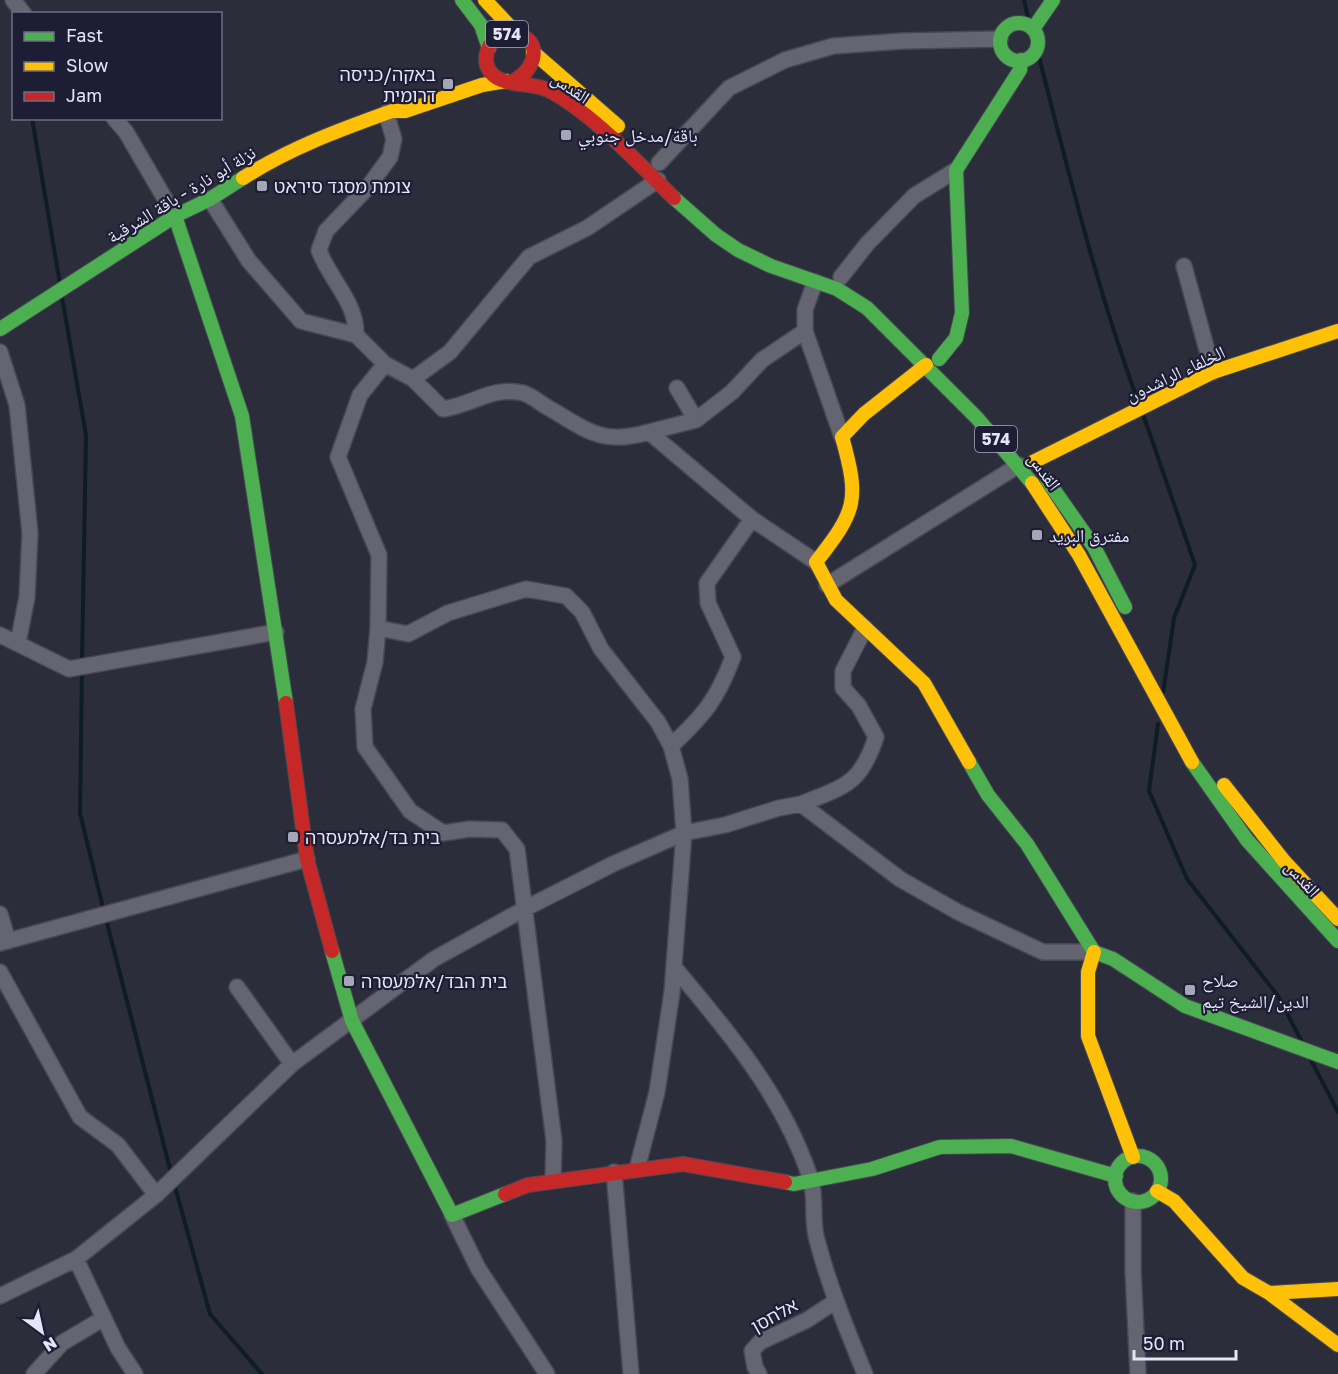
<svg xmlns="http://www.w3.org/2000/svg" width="1338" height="1374" font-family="'Golos Text','Noto Naskh Arabic','Noto Sans Hebrew',sans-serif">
	<rect width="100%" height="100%" fill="#2c2d3a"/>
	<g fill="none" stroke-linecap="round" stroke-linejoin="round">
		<path stroke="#0e1d21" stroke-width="4" d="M1024,0L1029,21
			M1033,34C1065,157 1094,281 1138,401
			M32,118L60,284
			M62,297L86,435L82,662
			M1143,414L1195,565L1174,618L1163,693
			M82,670L80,813L104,912
			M1158,724L1149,791L1187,879L1278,996L1301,1040
			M106,919L171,1173
			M1311,1060L1338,1112
			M174,1183L210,1314L262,1374"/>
		<g stroke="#474854" stroke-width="18">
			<path id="street" d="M13,0L24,14
				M114,118L126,132L175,216
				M659,163L729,88L785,60L833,46L903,41L1000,39
				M210,199L249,261L301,321L356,335L385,364L413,379L443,409C473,405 491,386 523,393C531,395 540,403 547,407C587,430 601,446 649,432L752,519L816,562
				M1184,266L1213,372
				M841,277L867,244L914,196L956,170
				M815,282L805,310V331L842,437
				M356,335C357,302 329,279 319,250L326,231L369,186L390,157L394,139L386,113
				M0,352L17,405L30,533L27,597L18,643
				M385,364L360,395L338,457L379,555L378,628L375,662L363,709L365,747L410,811L443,833L470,829L502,830L517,849L554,1141L553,1180
				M413,379L450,352L529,257L587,228L658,180
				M696,420L732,392L762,360L805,331
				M649,432L696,420L677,388
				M827,585L1019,465
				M378,628L408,634L448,613L526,589L566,596L582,612L601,649L658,722L671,746L680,779L684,833L672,992L657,1092L637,1169
				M0,635L69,669L276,632
				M671,746C704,715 717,700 733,657L708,603L707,583L752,519
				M801,804C844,786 860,786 876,737L859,706L843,688V671L865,628
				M0,914L8,941
				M0,943L307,859
				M674,967C728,1031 783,1096 810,1177C817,1197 811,1220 817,1240C829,1286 847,1330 865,1374
				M0,972L80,1117L118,1145L156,1195
				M237,987L292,1064
				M614,1172L631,1374
				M1133,1201V1271L1138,1374
				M452,1215L478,1268L547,1374
				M76,1259L118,1348L135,1374
				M0,1296L76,1259L156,1195L292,1064L434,959L526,908L613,864L684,833L725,825L779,808L801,804L900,879L958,912L1043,952H1094
				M34,1374L62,1343L104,1318
				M759,1374L755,1367L752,1351L760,1342L807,1320L836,1301"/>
		</g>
		<g stroke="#474854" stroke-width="16">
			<path id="fast" d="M462,0L481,25L489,48
				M1000 42a19 19 0 1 1 38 0a19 19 0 1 1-38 0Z
				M1033,29L1053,0
				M674,198L716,235L738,250L771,266L837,289L867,308L977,418L1032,483
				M175,216L242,416L286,703
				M0,329L175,216L210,199L243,178
				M939,359L956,338L962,313L956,170L1020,70L1021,60
				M1047,480L1094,547L1125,607
				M969,762L988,795L1027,844L1094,952L1113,959L1185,1006L1338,1062
				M1192,762L1247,840L1338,941
				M332,951L352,1021L452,1215L505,1194
				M1115 1179a23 23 0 1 1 46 0a23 23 0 1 1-46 0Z
				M785,1182L794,1184L872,1169L940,1147L1011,1146L1116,1176"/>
		</g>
		<g stroke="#474854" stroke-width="16">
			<path id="slow" d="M485,0L518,35
				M533,52L618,126
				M243,178C290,148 339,130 392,111H405L482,85L506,81
				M926,365L864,414L842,437C860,501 856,511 816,562L836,600L924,683L969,762
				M1033,462L1213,372L1338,331
				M1032,483L1079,555L1192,762
				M1224,785L1284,861L1338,919
				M1094,952L1088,972V1036L1133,1157
				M1157,1191L1174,1201L1243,1278L1269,1293L1338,1345
				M1269,1293L1338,1289"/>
		</g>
		<g stroke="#474854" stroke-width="16">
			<path id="jam" d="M514,81C545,63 538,28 503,36C487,40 481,60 491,73C503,87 531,82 548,90C591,112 638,163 674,198
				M286,703L307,859L332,951
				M505,1194L528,1185L683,1164L785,1182"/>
		</g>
		<use href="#street" stroke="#646570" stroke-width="15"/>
		<use href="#fast" stroke="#4caf50" stroke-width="14"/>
		<use href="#slow" stroke="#ffc107" stroke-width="14"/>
		<use href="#jam" stroke="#c62828" stroke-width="14"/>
	</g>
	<g fill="#a4a5b5" stroke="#1d1d35" stroke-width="2">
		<rect x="442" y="78" width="12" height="12" rx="3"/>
		<rect x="560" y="129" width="12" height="12" rx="3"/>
		<rect x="256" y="180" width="12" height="12" rx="3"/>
		<rect x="1031" y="529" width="12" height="12" rx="3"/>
		<rect x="287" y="831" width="12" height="12" rx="3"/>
		<rect x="343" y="975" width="12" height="12" rx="3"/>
		<rect x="1184" y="984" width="12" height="12" rx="3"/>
	</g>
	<g text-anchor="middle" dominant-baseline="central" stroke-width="4.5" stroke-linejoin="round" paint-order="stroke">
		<g fill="#1d1d35" stroke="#a8aabd" stroke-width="1.5">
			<rect x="486" y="21" width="42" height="26" rx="4.5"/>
			<rect x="975" y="426" width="42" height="26" rx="4.5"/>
		</g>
		<g font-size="16" font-weight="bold" fill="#e4e6f7">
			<text x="507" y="34">574</text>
			<text x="996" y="439">574</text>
		</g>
		<g font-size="18" fill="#e4e6f7" stroke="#1d1d35" text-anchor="start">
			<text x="436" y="74" text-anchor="end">באקה/כניסה<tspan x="436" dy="21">דרומית</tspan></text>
			<text x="578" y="135">باقة/مدخل جنوبي</text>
			<text x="274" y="186">צומת מסגד סיראט</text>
			<text x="1049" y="535">مفترق البريد</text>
			<text x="305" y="837">בית בד/אלמעסרה</text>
			<text x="1202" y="980">صلاح<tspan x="1202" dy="21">الدين/الشيخ تيم</tspan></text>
			<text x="361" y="981">בית הבד/אלמעסרה</text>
		</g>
		<g font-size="18" fill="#e4e6f7" stroke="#1d1d35">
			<text transform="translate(571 87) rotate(34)">القدس</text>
			<text transform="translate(181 194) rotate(-31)">نزلة أبو نارة - باقة الشرقية</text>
			<text transform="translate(1175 373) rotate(-25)">الخلفاء الراشدون</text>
			<text transform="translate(1045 471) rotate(54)">القدس</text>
			<text transform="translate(1303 878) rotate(48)">القدس</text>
			<text transform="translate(774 1315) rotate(-29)">אלחסן</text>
		</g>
	</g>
	<rect x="12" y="12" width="210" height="108" fill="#1d1d35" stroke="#6d6d83" stroke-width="1.5"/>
	<rect x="24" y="32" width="30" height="9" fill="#4caf50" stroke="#6d6d83" stroke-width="1.5"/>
	<text x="66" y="42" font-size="18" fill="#e4e6f7">Fast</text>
	<rect x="24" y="62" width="30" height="9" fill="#ffc107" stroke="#6d6d83" stroke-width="1.5"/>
	<text x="66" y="72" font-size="18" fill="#e4e6f7">Slow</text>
	<rect x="24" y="92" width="30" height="9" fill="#c62828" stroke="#6d6d83" stroke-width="1.5"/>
	<text x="66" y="102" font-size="18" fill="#e4e6f7">Jam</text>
	<g transform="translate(42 1332) rotate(147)" stroke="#1d1d35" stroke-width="4.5" paint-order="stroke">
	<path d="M0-4.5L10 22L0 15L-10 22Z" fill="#e4e6f7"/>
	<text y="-9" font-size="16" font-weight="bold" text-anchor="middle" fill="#e4e6f7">N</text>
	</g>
	<path d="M1134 1350v9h102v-9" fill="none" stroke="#e4e6f7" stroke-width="3"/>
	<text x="1143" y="1350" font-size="18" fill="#e4e6f7" stroke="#1d1d35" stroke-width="4.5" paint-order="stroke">50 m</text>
</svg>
